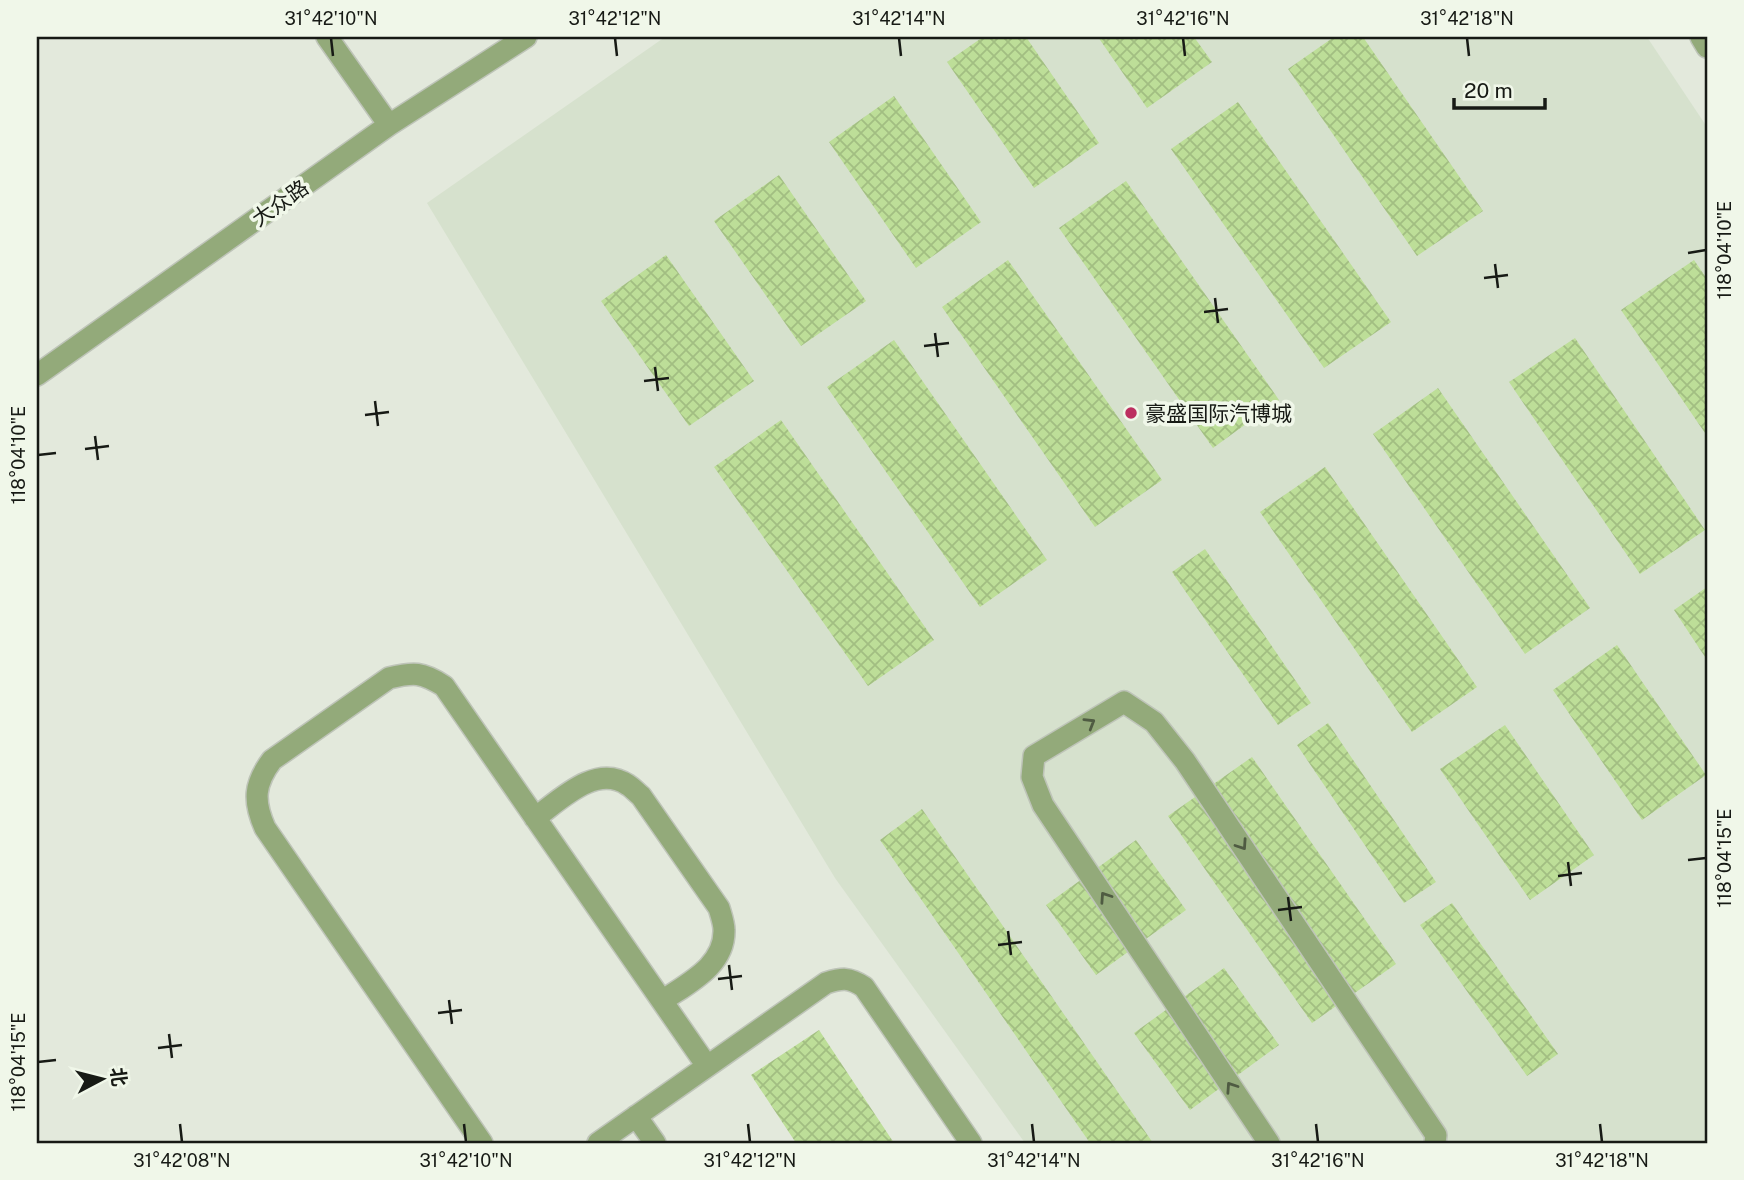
<svg xmlns="http://www.w3.org/2000/svg" width="1744" height="1180" font-family="'Public Sans','Noto Sans SC',sans-serif">
	<defs>
		<pattern id="building-cross-hatch" width="8" height="8" patternUnits="userSpaceOnUse" patternTransform="scale(1.75)"><rect width="8" height="8" fill="#bdde98"/><path d="M0 0l8 8M0 8l8-8" fill="none" stroke="#a2be82"/></pattern>
	</defs>
	<rect width="100%" height="100%" fill="#e3e9dc"/>
	<path fill="#d6e1cd" d="M665,37H1647L1707,127V1143H1025L835,878L427,203Z"/>
	<path fill="url(#building-cross-hatch)" d="M983,37H1026L1099,143L1034,188L947,62Z
		M1098,37H1194L1212,62L1147,108Z
		M1334,37H1363L1483,211L1417,256L1288,69Z
		M894,96L981,222L916,268L829,142Z
		M1238,102L1391,322L1324,368L1171,149Z
		M779,175L866,301L801,346L714,221Z
		M1126,181L1279,400L1213,448L1059,228Z
		M666,255L754,381L689,426L601,301Z
		M1008,260L1162,480L1095,527L942,307Z
		M1694,260L1707,279V436L1621,310Z
		M1575,338L1705,530L1640,574L1509,382Z
		M894,340L1047,560L980,607L827,387Z
		M1438,388L1590,608L1525,654L1373,434Z
		M781,420L934,640L868,686L714,467Z
		M1325,467L1477,687L1412,732L1260,512Z
		M1205,549L1311,703L1278,725L1172,572Z
		M1707,587V660L1674,610Z
		M1617,645L1706,775L1642,820L1553,690Z
		M1328,723L1436,882L1404,903L1297,745Z
		M1505,725L1594,855L1530,900L1440,769Z
		M1252,757L1396,964L1312,1023L1168,816Z
		M922,809L1153,1143H1090L880,840Z
		M1136,840L1186,910L1096,975L1046,905Z
		M1452,903L1558,1054L1527,1076L1420,925Z
		M1224,968L1279,1045L1190,1110L1134,1033Z
		M819,1030L894,1143H796L751,1075Z"/>
	<g fill="none" stroke-linecap="round" stroke-linejoin="round">
		<g stroke="#bec4b8" stroke-width="24">
			<path id="minor" d="M327,37L389,125
				M1701,37L1707,47
				M37,375L389,125L526,37
				M535,818C560,800 596,763 628,785C633,788 637,793 641,796L719,908C721,915 724,923 724,930C725,966 688,983 662,1001
				M636,1116L655,1143
				M482,1143L265,828C253,801 254,784 272,760L389,678C414,672 422,672 444,686L707,1066
				M598,1143L826,983C842,978 849,977 864,987L971,1143
				M1269,1143L1043,805L1032,777L1034,756L1124,702L1154,722L1185,761L1436,1135L1435,1143"/>
		</g>
		<use href="#minor" stroke="#93aa7a" stroke-width="21"/>
	</g>
	<defs><path id="oneway-chevron" d="M-2-3.5L2.5 0L-2 3.5" fill="none" stroke-width="1.6" stroke-linecap="round" stroke-linejoin="round" transform="scale(1.75)"/></defs>
	<g stroke="#4f5b42">
		<use href="#oneway-chevron" transform="translate(1090 723) rotate(-31)"/>
		<use href="#oneway-chevron" transform="translate(1242 845) rotate(56)"/>
		<use href="#oneway-chevron" transform="translate(1105 897) rotate(-124)"/>
		<use href="#oneway-chevron" transform="translate(1231 1087) rotate(-124)"/>
	</g>
	<path fill="none" stroke="#171a15" stroke-width="2.5" d="M331,38L333,56M615,38L617,56M899,38L901,56M1183,38L1185,56M1467,38L1469,56M1688,253L1706,250M1495,264L1498,288M1484,278L1508,275M1215,298L1218,323M1204,312L1228,309M935,333L938,357M924,346L949,343M655,367L658,391M644,381L669,378M375,401L378,426M365,415L389,412M95,436L98,460M85,449L109,446M38,455L56,453M1688,860L1706,858M1568,862L1571,886M1558,876L1582,873M1288,897L1291,921M1278,910L1302,907M1008,931L1011,955M998,945L1022,942M729,965L732,990M718,979L742,976M449,1000L452,1024M438,1013L462,1010M169,1034L172,1058M158,1048L182,1045M38,1062L56,1060M180,1124L182,1142M464,1124L466,1142M748,1124L750,1142M1032,1124L1034,1142M1316,1124L1318,1142M1600,1124L1602,1142"/>
	<circle fill="#bc2f60" stroke="#f0f7e9" stroke-width="2.5" cx="1131" cy="413" r="7"/>
	<g text-anchor="middle" dominant-baseline="central" stroke-width="7" stroke-linejoin="round" paint-order="stroke">
		<g font-size="21" fill="#171a15" stroke="#f0f7e9">
			<text transform="translate(280 203) rotate(-35)">大众路</text>
		</g>
		<g font-size="21" fill="#171a15" stroke="#f0f7e9" text-anchor="start">
			<text x="1145" y="413">豪盛国际汽博城</text>
		</g>
	</g>
	<rect width="1744" height="1180" fill="none" stroke="#f0f7e9" stroke-width="77"/>
	<g transform="translate(102 1079) rotate(83)" stroke="#f0f7e9" stroke-width="5" paint-order="stroke">
	<path d="M0-5L12 26L0 18L-12 26Z" fill="#171a15"/>
	<text y="-10" font-size="19" font-weight="bold" text-anchor="middle" fill="#171a15">北</text>
	</g>
	<path d="M1454 98v10h91v-10" fill="none" stroke="#171a15" stroke-width="3.5"/>
	<text x="1464" y="98" font-size="21" fill="#171a15" stroke="#f0f7e9" stroke-width="5" paint-order="stroke">20 m</text>
	<rect x="38" y="38" width="1668" height="1104" fill="none" stroke="#171a15" stroke-width="2.5"/>
	<g font-size="18" text-anchor="middle" fill="#171a15">
		<text x="331" y="25">31°42'10"N</text>
		<text x="615" y="25">31°42'12"N</text>
		<text x="899" y="25">31°42'14"N</text>
		<text x="1183" y="25">31°42'16"N</text>
		<text x="1467" y="25">31°42'18"N</text>
		<text transform="translate(1725 250) rotate(-90)" y="6">118°04'10"E</text>
		<text transform="translate(19 455) rotate(-90)" y="6">118°04'10"E</text>
		<text transform="translate(1725 858) rotate(-90)" y="6">118°04'15"E</text>
		<text transform="translate(19 1062) rotate(-90)" y="6">118°04'15"E</text>
		<text x="182" y="1167">31°42'08"N</text>
		<text x="466" y="1167">31°42'10"N</text>
		<text x="750" y="1167">31°42'12"N</text>
		<text x="1034" y="1167">31°42'14"N</text>
		<text x="1318" y="1167">31°42'16"N</text>
		<text x="1602" y="1167">31°42'18"N</text>
	</g>
</svg>
